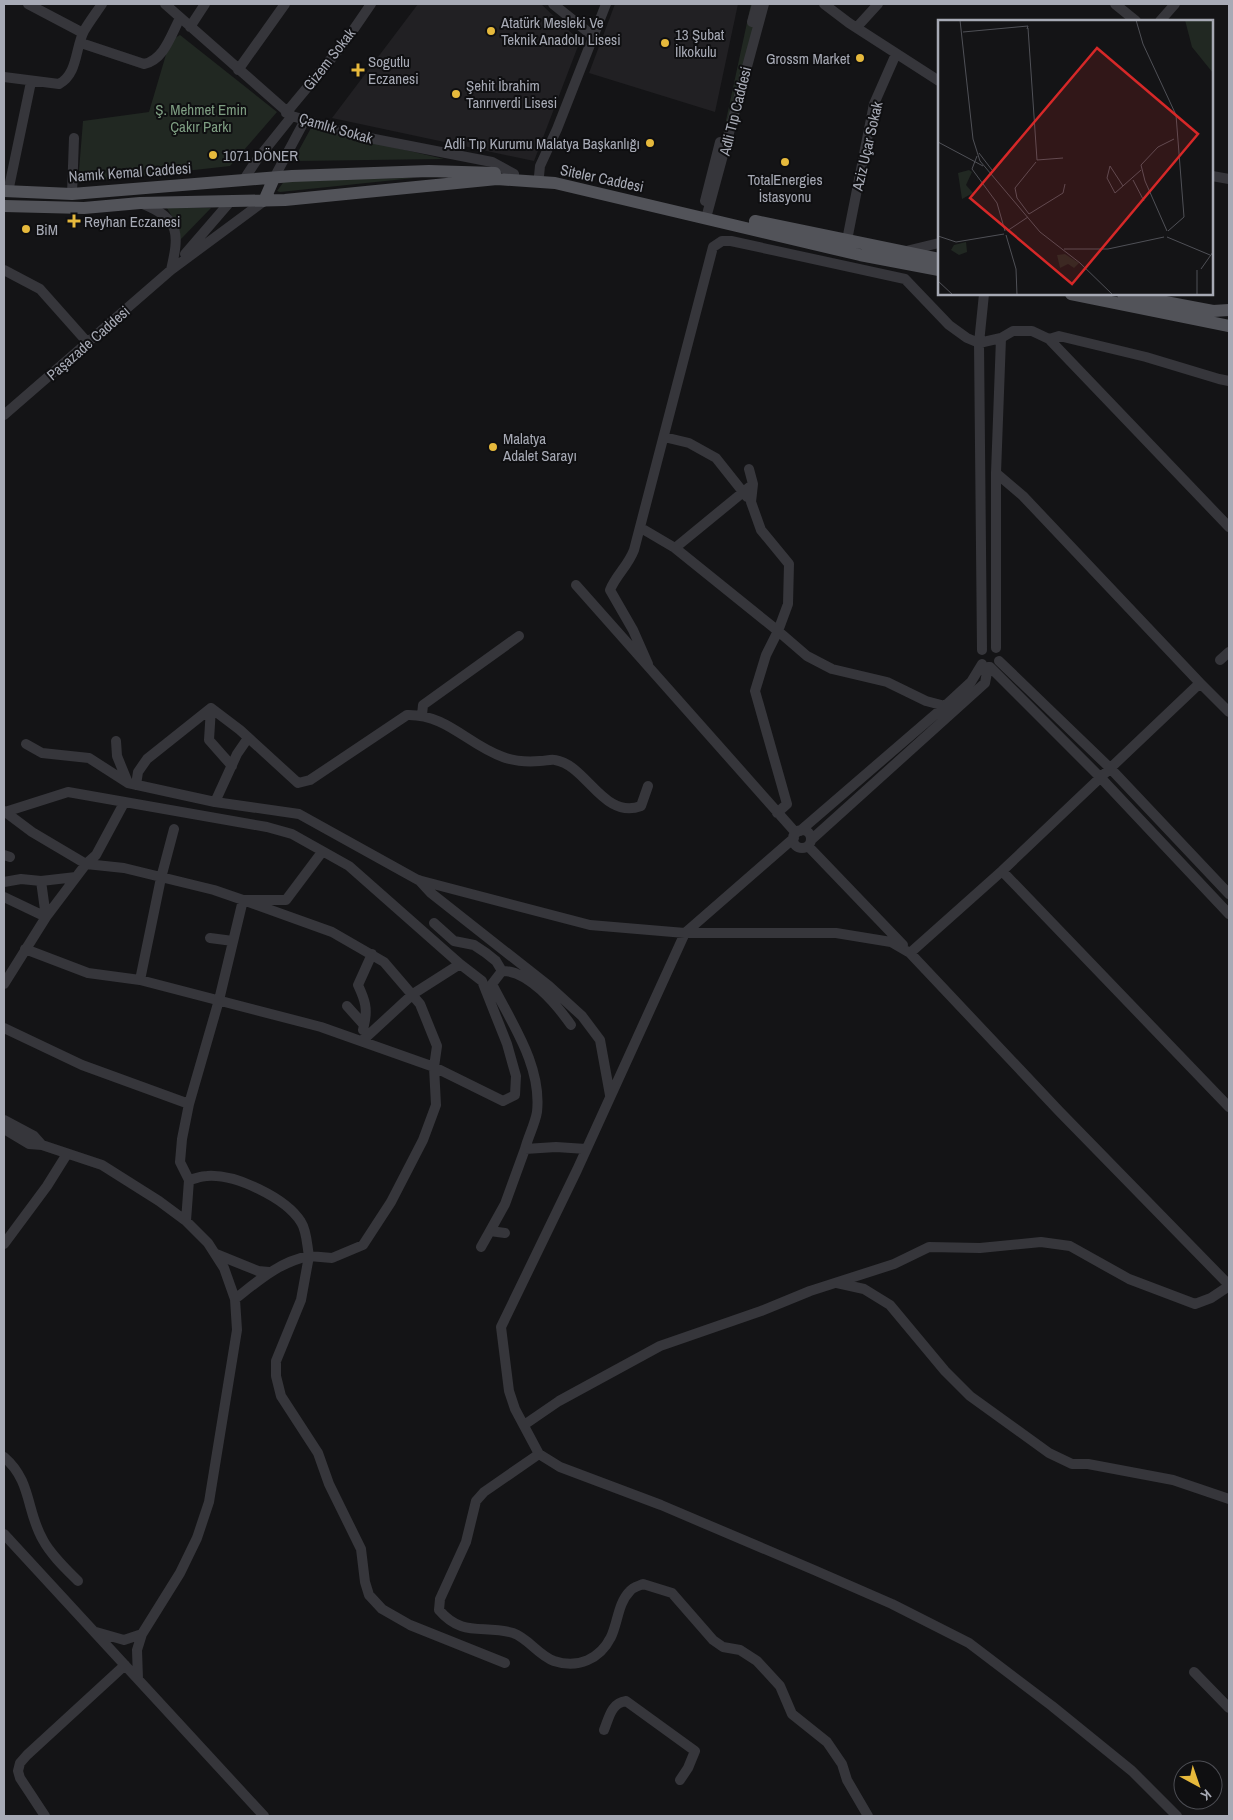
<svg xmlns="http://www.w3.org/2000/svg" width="1233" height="1820" font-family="'Archivo Narrow',sans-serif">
	<rect width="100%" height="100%" fill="#141416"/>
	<path fill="#212023" d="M418,4H541L580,41L534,161L332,118Z
		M615,4H738L715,112L589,73Z"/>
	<path fill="#212822" d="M751,4H759L718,167H716Z
		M180,35L277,112L230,166L78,183L83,121L149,112L170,41Z
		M311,128L444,159L293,161Z
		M414,178L280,192L277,191L285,180Z
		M167,208H211L180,240L176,223Z"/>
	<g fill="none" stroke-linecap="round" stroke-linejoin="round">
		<path stroke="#36363b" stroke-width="10" d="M28,4L83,33
			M165,4L292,116L354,135L492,162L514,174
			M553,4L593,36
			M824,4L849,23L939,81
			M1115,4L1136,21
			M1160,21L1175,4
			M752,22L757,4
			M190,27L205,4
			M857,27L878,4
			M81,43L144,64C164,60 171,35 180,18
			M238,70L285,4
			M4,77L59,84C78,74 75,48 84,31C89,22 96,13 102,4
			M286,113L345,42L371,4
			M539,176L540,166L557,129L606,4
			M1212,176L1229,179
			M274,178L305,120
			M243,181L256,161L292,116
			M8,192L31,82
			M72,194L74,138
			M705,201L720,142
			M143,204C181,219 179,235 171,270
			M706,218L764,4
			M847,240L874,104L896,54
			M906,251L939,243
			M185,254L229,203
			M4,270L40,289L88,343
			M984,294L979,343L1001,338L1013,331H1032L1049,339L1229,527
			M1049,339L1059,336L1146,357L1219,379L1229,381
			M4,415L171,270L264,201
			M664,437L689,443L716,458L747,497
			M749,469L753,484L751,502L761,530L789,564L788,604L778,631L807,656L832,669L887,682L926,701L945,706
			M996,473L1023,496L1200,683
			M641,528L675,548L753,484
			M675,548L778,631L766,655L755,691L787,804L777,813
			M576,585L796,833
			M996,648V473L1001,338
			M1220,660L1229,652
			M999,661L1110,768L1229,894
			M648,664L633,630L610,590C616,575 628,566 634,550L713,247L722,241H731L905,279L949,325L967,338L979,343L982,650
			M990,667L1100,777L1229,914
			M211,708L240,730L298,783L310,780L407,715C447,714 468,745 503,757C516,762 527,762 540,761C545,761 551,759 555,760C587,765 603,820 641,806L648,786
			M211,708L209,740L232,766
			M1229,712L1200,683L1002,871L910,953L1059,1111L1229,1285
			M422,715L423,705L519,636
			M116,741L117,756L128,783
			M26,744L42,753L89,758L128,783L215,802L299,814L418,880L590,925L685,933H836L891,942L910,953
			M136,785L138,772L147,759L211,708
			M215,802L237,754L248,738
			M4,811L32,832L86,864L124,868L214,890L243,900H286L322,852
			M5,812L68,792L267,827L292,834L349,866L460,964L413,994L362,1041
			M793 839a9 9 0 1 1 18 0a9 9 0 1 1-18 0Z
			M800,831L945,706L971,682L982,664
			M794,838L685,933L577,1170L501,1327L509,1391L515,1409L539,1454L560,1467L661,1505L814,1570L892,1604L969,1643L1052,1706L1132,1771L1177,1816
			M811,840L985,683L988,667
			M808,846L903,945
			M4,855L10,857
			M1002,871L1229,1107
			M419,880L431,893L549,986L582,1016L600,1040L610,1095
			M41,881L76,877
			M4,882L21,879L41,881L46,917
			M4,897L46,917
			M434,923L454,941L474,945L486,953L496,961L502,971
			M210,938L233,941
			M25,949L88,973L140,980L321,1027L434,1067L503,1101L515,1095L516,1076L507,1044L482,981L460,964
			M140,980L161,878L174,829
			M4,984L46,917L86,864L96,855L124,803
			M347,1006L364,1025L363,1030
			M364,1025C368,1009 365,1000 358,985L372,954
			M571,1025C557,1005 528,970 502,971L492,984C512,1024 542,1066 537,1112C535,1124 528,1137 525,1149L556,1147L586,1149
			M4,1028L82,1065L189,1104
			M4,1120L34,1136L42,1145
			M4,1129L29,1144L42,1145L102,1165L159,1201L186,1221L208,1243L224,1268L235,1299L237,1330L209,1502L197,1538L180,1573L142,1634
			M186,1221L189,1180L180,1162L182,1139L189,1104L219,1000L243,900L332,932L384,962L420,1004L437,1046L434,1067L436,1105L423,1140L391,1202L363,1245L332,1258L309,1256C307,1246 307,1231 301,1222C286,1198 236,1174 207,1176C201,1176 195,1179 189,1180
			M505,1233L490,1231L505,1204L525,1149
			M4,1244L47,1186L67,1154
			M481,1247L490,1231
			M216,1254L258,1271L269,1272
			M837,1283L864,1289L890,1305L945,1371L970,1396L1049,1453L1072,1464H1088L1173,1480L1229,1499
			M235,1299C258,1281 279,1262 309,1256L301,1300L276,1361V1376L281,1396L318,1453L329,1484L361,1549L365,1582L369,1595L382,1609L410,1625L505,1663
			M524,1425L559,1401L660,1346L761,1311L810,1291L894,1264L929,1247L980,1248L1041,1242L1070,1246L1129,1279L1195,1304L1211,1298L1229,1286
			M539,1454L484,1492L476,1501L466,1542L440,1599L439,1610C463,1638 483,1624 513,1633C528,1638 538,1655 554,1661C578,1669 600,1659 611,1637C618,1622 618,1603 630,1591C633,1587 639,1586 643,1584L672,1593L713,1640L723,1647L740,1650L757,1661L780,1686L792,1714L827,1742L842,1764L847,1780L868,1816
			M4,1457C32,1481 26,1511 43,1540C51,1555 66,1569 78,1581
			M4,1534L264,1816
			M96,1632L124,1640L142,1634L137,1650L138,1679
			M1194,1672L1229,1708
			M604,1730C609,1718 611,1703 626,1701L695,1751L688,1768L680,1780
			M45,1816L20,1778L18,1771L20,1763L27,1755L125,1665"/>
		<path stroke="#525359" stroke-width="12" d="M4,191L72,194L292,176L429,171L495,173
			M264,201L274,178
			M4,206L84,208L140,203L285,200L497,179L555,183L860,255L939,270
			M755,221L939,259
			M1071,294L1229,326
			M1123,294L1213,311L1229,310"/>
	</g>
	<g fill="#e6b93c" stroke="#0f0f11" stroke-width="2">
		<circle cx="491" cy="31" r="5"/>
		<circle cx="665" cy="43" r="5"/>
		<circle cx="860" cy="58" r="5"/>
		<path d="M355.5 62.5h5v5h5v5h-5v5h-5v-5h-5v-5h5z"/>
		<circle cx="456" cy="94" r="5"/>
		<circle cx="650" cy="143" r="5"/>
		<circle cx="213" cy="155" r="5"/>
		<circle cx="785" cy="162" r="5"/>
		<path d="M71.5 213.5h5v5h5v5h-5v5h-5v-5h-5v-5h5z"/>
		<circle cx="26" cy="229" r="5"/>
		<circle cx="493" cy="447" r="5"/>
	</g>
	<g text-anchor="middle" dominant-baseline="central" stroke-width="4" stroke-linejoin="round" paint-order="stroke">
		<g font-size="15" fill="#a7aab5" stroke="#0f0f11" text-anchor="start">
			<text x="501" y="22">Atatürk Mesleki Ve<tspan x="501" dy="17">Teknik Anadolu Lisesi</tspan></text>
			<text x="675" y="34">13 Şubat<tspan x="675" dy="17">İlkokulu</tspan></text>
			<text x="850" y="58" text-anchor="end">Grossm Market</text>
			<text x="368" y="61">Sogutlu<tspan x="368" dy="17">Eczanesi</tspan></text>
			<text x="466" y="85">Şehit İbrahim<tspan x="466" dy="17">Tanrıverdi Lisesi</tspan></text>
			<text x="640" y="143" text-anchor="end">Adli Tıp Kurumu Malatya Başkanlığı</text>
			<text x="223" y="155">1071 DÖNER</text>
			<text x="785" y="179" text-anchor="middle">TotalEnergies<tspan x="785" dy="17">İstasyonu</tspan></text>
			<text x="84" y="221">Reyhan Eczanesi</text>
			<text x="36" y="229">BiM</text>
			<text x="503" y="438">Malatya<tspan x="503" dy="17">Adalet Sarayı</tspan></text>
		</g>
		<g font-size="15" fill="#a7aab5" stroke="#0f0f11">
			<text transform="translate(329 59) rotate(-52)">Gizem Sokak</text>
			<text transform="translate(735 111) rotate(-76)">Adli Tıp Caddesi</text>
			<text transform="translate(336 128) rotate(16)">Çamlık Sokak</text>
			<text transform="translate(867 146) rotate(-77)">Aziz Uçar Sokak</text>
			<text transform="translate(130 172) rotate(-4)">Namık Kemal Caddesi</text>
			<text transform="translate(602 178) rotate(12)">Siteler Caddesi</text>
			<text transform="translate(88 343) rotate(-41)">Paşazade Caddesi</text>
		</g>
		<g font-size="15" fill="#7f9f83" stroke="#0f0f11">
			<text x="201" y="109">Ş. Mehmet Emin<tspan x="201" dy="17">Çakır Parkı</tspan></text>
		</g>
	</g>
	<g transform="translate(938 20)">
		<rect width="275" height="275" fill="#141416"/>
		<path d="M247,0H275V53L254,27ZM31,150L34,152L28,165L35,173L24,179L20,153ZM28,222L29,232L21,235L13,230L16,225ZM127,234L141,243L136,248L130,244L122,248L119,235Z" fill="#212822"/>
		<path fill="none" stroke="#4f5056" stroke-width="1" d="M22,0L35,119L42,141L102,212L142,243L175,275M198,0L205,24L238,95L246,197L230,211M90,8L99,140M25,12L90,6L89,9M0,122L45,146M41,133L54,150M39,136L34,149L59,183L67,211M99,140L125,138M98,142L77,168L79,178L91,194L125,173L127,164M172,146L169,158L177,173L203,150M172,146L185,166M195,160L206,181M69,211L90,197M229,211L207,161L203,145L220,127L236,119M68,215L78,249L79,275M0,216L18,222L66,214M229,217L272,235M126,229H170L226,217M263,249L275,232M259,250V275M0,261L15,275"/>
		<path fill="#d62828" fill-opacity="0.15" stroke="#d62828" stroke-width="2.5" d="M159,28L260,114L134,264L32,178Z"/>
		<rect width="275" height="275" fill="none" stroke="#a7aab5" stroke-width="2.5"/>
	</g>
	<rect width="1233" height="1820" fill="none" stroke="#a7aab5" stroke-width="10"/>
	<g transform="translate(1198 1785) rotate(140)"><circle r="24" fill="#0f0f11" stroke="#4c4d53"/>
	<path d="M0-4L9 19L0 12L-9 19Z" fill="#e6b93c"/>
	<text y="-8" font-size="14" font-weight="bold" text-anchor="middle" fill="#a7aab5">K</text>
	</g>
</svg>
